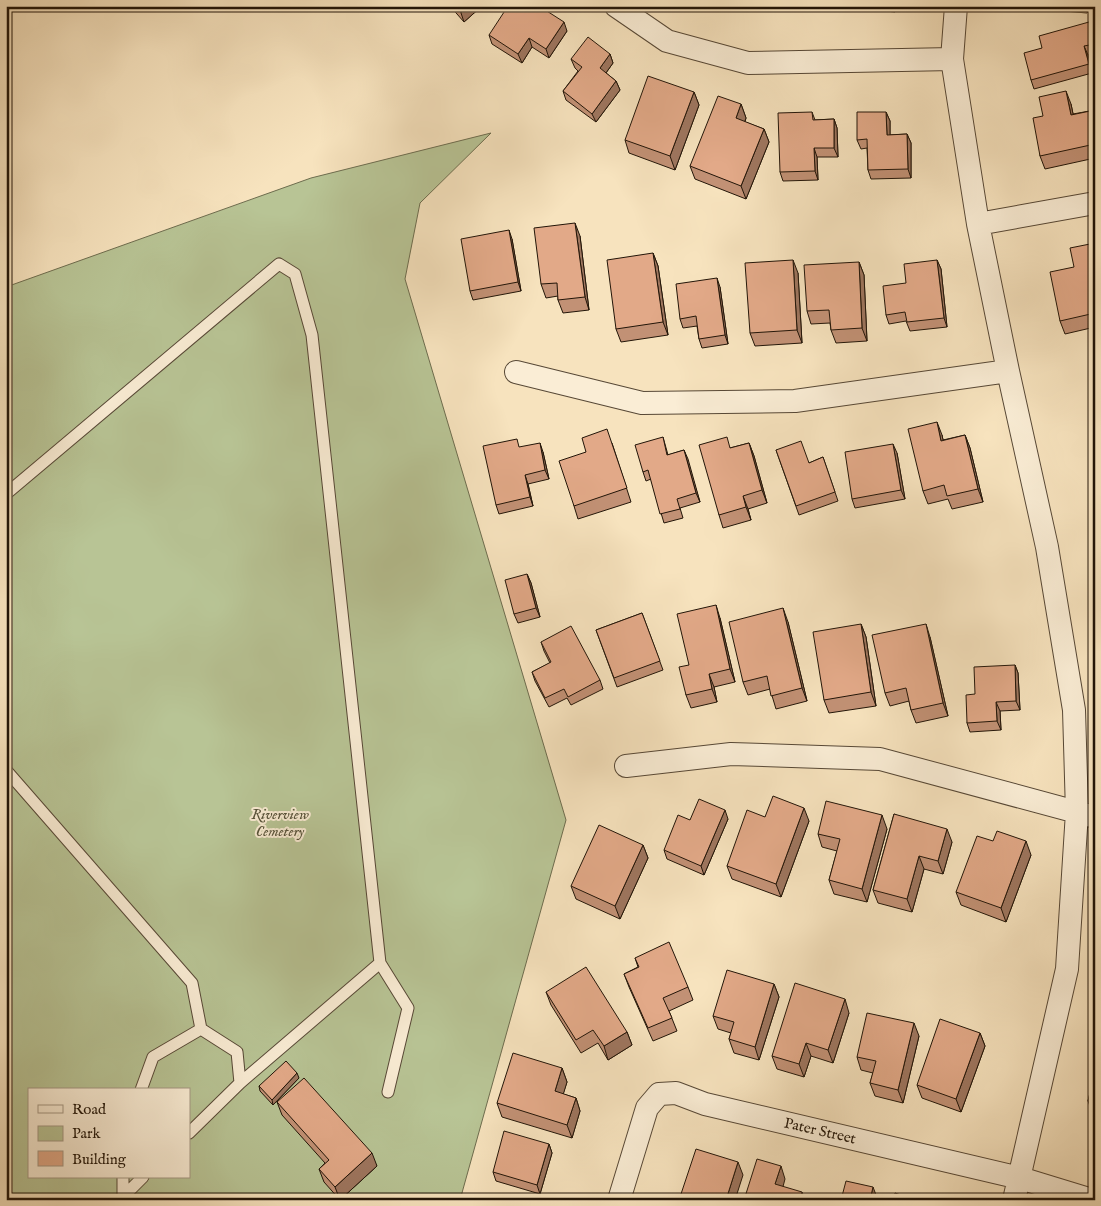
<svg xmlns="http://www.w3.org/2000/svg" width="1101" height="1206" font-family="'IM FELL English',serif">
	<rect width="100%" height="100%" fill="#f7e3be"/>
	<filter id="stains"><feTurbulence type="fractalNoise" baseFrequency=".004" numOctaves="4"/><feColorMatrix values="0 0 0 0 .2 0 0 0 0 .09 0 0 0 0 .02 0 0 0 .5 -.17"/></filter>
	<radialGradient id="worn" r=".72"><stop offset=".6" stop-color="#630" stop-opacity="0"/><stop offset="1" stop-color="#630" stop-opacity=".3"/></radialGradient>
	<path fill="#b8c495" stroke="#6d6c4e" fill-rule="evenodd" d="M491,133L420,203L405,279L566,820L460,1200H6V287L311,178ZM29,1090H189V1177H29Z"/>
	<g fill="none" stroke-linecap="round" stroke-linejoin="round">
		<g stroke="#574836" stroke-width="13">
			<path id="lane" d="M6,494L279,264L295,274L312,335L380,963L240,1083
				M6,770L192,983L201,1029
				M380,963L408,1008L388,1092
				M141,1090L153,1057L201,1029L237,1052L240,1083L189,1133
				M123,1197L143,1177
				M123,1200V1177"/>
		</g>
		<g stroke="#574836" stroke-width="24">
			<path id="street" d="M616,6L667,41L748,63L952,59
				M956,6L952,59L978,224L1008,371L1047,547L1074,710L1077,812L1067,969L1014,1200
				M978,224L1095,203
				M516,372L642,403L795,401L1008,371
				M626,766L731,754L880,759L1095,817
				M619,1200L647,1108L659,1094L676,1093L705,1104L1020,1178L1092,1200"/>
		</g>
		<use href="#lane" stroke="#faedd5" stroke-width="11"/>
		<use href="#street" stroke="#faedd5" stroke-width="22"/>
	</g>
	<path fill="#c29175" stroke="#221508" d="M450,6H482L464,22Z
		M755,6H767V9Z
		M842,6H895V12Z
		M1029,6H1088L1087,13L1029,8Z
		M542,8L567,31L549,58L532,47L522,63L492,44L489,35Z
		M1089,22L1095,39V53L1088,55L1092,73L1034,89L1031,80L1042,48Z
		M610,54L613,63L606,73L616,81L620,90L596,122L566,100L563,91L578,71L575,68L571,59Z
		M694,92L699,105L675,170L629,153L625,140Z
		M741,104L746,118L745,122L764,129L769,142L746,199L695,179L690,166Z
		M1071,104L1073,114L1095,110V158L1045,169L1040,156L1043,116Z
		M812,112L815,120L834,119L837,128L838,157H817L818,180L783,181L780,172Z
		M886,112L890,121V135L907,134L911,143V178L871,179L868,170L867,148L861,149L857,140Z
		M580,236L589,310L563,313L558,300V296L546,298L541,284Z
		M512,239L521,291L473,300L470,291Z
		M1095,243V327L1065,334L1060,321Z
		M653,253L658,266L668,335L621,342L616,329Z
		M937,260L941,269L947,327L910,331L906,321L889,324L886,315L906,283Z
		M859,262L864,275L867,341L836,343L831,330L830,323L811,324L807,311Z
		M798,273L802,343L755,346L750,333Z
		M720,287L728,344L702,348L699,339L697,326L683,328L680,319Z
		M942,435L943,440L965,435L970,448L983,502L952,509L948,499L928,504L923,491Z
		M663,437L668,455L684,450L700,502L680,508L683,518L664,523L651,479L646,481L643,472Z
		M612,443L631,502L578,519L574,506L586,452Z
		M749,443L754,456L767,503L748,509L751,520L723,528L719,515L730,448Z
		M776,450L809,463L823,457L838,501L799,515Z
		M543,452L549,479L528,484L533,506L499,514L496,505Z
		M897,453L905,499L855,508L852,499Z
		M527,574L531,583L540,617L518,623L514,614Z
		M642,613L663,670L617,687L596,630Z
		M720,618L735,682L714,687L717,702L691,708L686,695L689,665Z
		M788,622L807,701L776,709L770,689L748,695L743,682Z
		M861,624L866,637L876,706L829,713L824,700Z
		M930,637L948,716L916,723L911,710L909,701L890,706L885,693Z
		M541,642L600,680L603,689L571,705L567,698L549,707L535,681L532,672L550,663L544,651Z
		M1015,665L1018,673L1020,710L1000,711L1001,730L970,732L967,723L975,694Z
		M894,814L952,842L943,874L924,869L912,912L878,903L873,890Z
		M765,817L809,821L781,897L732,879L727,866Z
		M728,819L704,875L667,859L664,850Z
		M887,829L867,902L834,894L829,880L837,851L822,847L818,834Z
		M643,845L648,858L620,919L576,899L571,886Z
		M1031,855L1006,922L961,905L956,892Z
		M635,958L688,987L693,1000L669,1011L677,1031L653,1041L629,987L624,974L638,967Z
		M774,984L779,997L759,1060L734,1053L729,1039L731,1033L718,1029L713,1016Z
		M546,992L627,1032L632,1045L608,1060L598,1043L581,1053L551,1005Z
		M849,1013L833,1063L811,1056L804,1077L777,1069L772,1056Z
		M980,1033L985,1046L961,1112L922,1098L917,1085Z
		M919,1036L903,1103L875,1096L870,1083L873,1073L861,1070L857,1057Z
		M562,1068L567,1082L563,1094L576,1098L580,1111L572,1138L502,1117L497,1103Z
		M1095,1072V1115L1093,1114L1088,1101Z
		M299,1078L273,1105L260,1091L259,1086Z
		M277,1102L377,1166L340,1200L324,1182L319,1169L325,1163L282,1115Z
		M549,1144L552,1153L540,1194L496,1181L493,1172Z"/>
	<path fill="#9e765f" stroke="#221508" d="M468,6H482L464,22L461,13Z
		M1085,6H1088L1087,13Z
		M564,22L567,31L549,58L546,49Z
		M529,38L532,47L522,63L518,54Z
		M1084,46L1088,55L1092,73L1089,64Z
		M610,54L613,63L603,77L600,68Z
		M616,81L620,90L596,122L592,114Z
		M1066,91L1071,104L1076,128L1071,115Z
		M694,92L699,105L675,170L670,156Z
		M741,104L746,118L741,131L736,118Z
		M886,112L890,121V144L887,135Z
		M834,119L837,128L838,157L834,148Z
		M764,129L769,142L746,199L741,186Z
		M907,134L911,143V178L908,169Z
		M814,148L817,157L818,180L815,171Z
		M575,223L580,236L589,310L585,297Z
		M509,230L512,239L521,291L518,282Z
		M653,253L658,266L668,335L663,322Z
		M793,260L798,273L802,343L797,330Z
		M937,260L941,269L947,327L944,318Z
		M859,262L864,275L867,341L862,328Z
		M717,278L720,287L728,344L725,335Z
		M937,422L942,435L946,454L941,441Z
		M965,435L970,448L983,502L978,489Z
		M540,443L543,452L549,479L545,470Z
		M749,443L754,456L767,503L762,490Z
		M893,444L897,453L905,499L901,490Z
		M684,450L688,459L700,502L696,493Z
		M525,475L528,484L533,506L530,497Z
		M743,496L748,509L751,520L746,507Z
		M527,574L531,583L540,617L536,608Z
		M716,605L720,618L735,682L730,669Z
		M783,608L788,622L807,701L802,688Z
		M861,624L866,637L876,706L871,692Z
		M926,624L930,637L948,716L943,703Z
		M1015,665L1018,673L1020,710L1016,701Z
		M709,674L714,687L717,702L712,689Z
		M996,702L1000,711L1001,730L997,721Z
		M804,808L809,821L781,897L776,884Z
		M725,810L728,819L704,875L701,866Z
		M882,815L887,829L867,902L862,889Z
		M947,829L952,842L943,874L938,861Z
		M1026,841L1031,855L1006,922L1001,908Z
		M643,845L648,858L620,919L615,906Z
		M919,856L924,869L912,912L907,899Z
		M774,984L779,997L759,1060L755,1047Z
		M845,999L849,1013L833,1063L828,1050Z
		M914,1023L919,1036L903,1103L898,1090Z
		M627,1032L632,1045L608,1060L604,1046Z
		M980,1033L985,1046L961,1112L956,1099Z
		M806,1043L811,1056L804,1077L799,1064Z
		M562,1068L567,1082L560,1105L555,1091Z
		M297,1073L299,1078L273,1105L272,1100Z
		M576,1098L580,1111L572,1138L567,1125Z
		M549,1144L552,1153L540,1194L537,1185Z
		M372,1153L377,1166L340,1200L335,1187Z
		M738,1162L743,1175L735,1200H726Z
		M781,1166L785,1179L780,1198L775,1184Z
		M873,1187L878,1200H870Z
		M802,1192L805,1200H800Z"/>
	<path fill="#e2a988" stroke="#221508" d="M455,6H468L461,13Z
		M508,6H539L564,22L546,49L529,38L518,54L489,35Z
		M1089,22L1095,44L1084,46L1089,64L1031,80L1024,53L1042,48L1039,36Z
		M588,37L610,54L600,68L616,81L592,114L563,91L582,67L571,59Z
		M648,76L694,92L670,156L625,140Z
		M1066,91L1071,115L1095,110V144L1040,156L1033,118L1043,116L1039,97Z
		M718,96L741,104L736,118L764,129L741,186L690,166Z
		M812,112L813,120L834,119V148H814L815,171L780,172L778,113Z
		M857,112H886L887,135L907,134L908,169L868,170L867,139L857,140Z
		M575,223L585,297L558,300L557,283L541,284L534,228Z
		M509,230L518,282L470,291L461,239Z
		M1095,243V313L1060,321L1050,272L1074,267L1070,248Z
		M653,253L663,322L616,329L607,260Z
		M793,260L797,330L750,333L745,263Z
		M937,260L944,318L907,322L905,312L886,315L883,286L906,283L904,264Z
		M859,262L862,328L831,330L829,310L807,311L804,265Z
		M717,278L725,335L699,339L696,316L680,319L676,284Z
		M937,422L941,441L965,435L978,489L947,496L944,485L923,491L908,429Z
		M607,429L627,488L574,506L559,461L586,452L582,438Z
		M663,437L667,455L684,450L696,493L677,499L680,509L660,514L648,470L643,472L635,445Z
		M727,437L730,448L749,443L762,490L743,496L746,507L719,515L699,445Z
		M517,439L519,447L540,443L545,470L525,475L530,497L496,505L483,446Z
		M801,441L809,463L823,457L835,492L796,506L776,450Z
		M893,444L901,490L852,499L845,452Z
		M527,574L536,608L514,614L505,580Z
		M716,605L730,669L709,674L712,689L686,695L679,667L689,665L677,614Z
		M783,608L802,688L771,696L767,676L743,682L729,622Z
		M642,613L660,661L614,678L596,630Z
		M861,624L871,692L824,700L813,632Z
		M926,624L943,703L911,710L906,688L885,693L872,635Z
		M571,626L600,680L568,697L564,689L545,698L532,672L551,662L541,642Z
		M1015,665L1016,701L996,702L997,721L967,723L966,695L975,694L974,667Z
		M773,796L804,808L776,884L727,866L747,810L765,817Z
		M699,799L725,810L701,866L664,850L678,815L690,820Z
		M826,801L882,815L862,889L829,880L840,839L818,834Z
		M894,814L947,829L938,861L919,856L907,899L873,890Z
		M599,825L643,845L615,906L571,886Z
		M997,831L1026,841L1001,908L956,892L977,836L993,841Z
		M669,942L688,987L663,998L672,1018L648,1028L624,974L639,967L635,958Z
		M586,967L627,1032L604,1046L593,1030L576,1040L546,992Z
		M727,970L774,984L755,1047L729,1039L734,1022L713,1016Z
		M795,983L845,999L828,1050L806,1043L799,1064L772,1056Z
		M867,1013L914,1023L898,1090L870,1083L876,1061L857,1057Z
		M940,1019L980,1033L956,1099L917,1085Z
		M513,1053L562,1068L555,1091L576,1098L567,1125L497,1103Z
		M286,1061L297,1073L272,1100L259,1086Z
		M1095,1072V1103L1088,1101Z
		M304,1078L372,1153L335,1187L319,1169L329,1160L277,1102Z
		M504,1131L549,1144L537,1185L493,1172Z
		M696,1149L738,1162L726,1200H679Z
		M757,1159L781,1166L775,1184L802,1192L800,1200H744Z
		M846,1181L873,1187L870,1200H841Z
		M895,1193L915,1200H893Z
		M821,1195L839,1200H820Z"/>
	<g text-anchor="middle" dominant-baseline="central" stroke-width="4" stroke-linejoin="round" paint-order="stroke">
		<g font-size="15" font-style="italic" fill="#565239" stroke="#faedd5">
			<text x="280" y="814">Riverview<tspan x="280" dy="17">Cemetery</tspan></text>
		</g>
		<g font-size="15" fill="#221508" stroke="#faedd5">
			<text transform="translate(820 1131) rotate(13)">Pater Street</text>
		</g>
	</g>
	<rect width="1101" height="1206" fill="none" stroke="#f7e3be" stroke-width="25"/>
	<rect x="8" y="8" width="1086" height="1191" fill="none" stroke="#221508" stroke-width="2.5"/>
	<rect x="12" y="12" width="1076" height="1181" fill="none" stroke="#221508"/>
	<rect x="28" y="1088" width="162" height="90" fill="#faedd5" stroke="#a49783"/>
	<rect x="38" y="1105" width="25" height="8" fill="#faedd5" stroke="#a49783"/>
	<text x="72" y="1114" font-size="15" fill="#221508">Road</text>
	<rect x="38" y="1126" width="25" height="15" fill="#b8c495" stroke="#a49783"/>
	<text x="72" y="1138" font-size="15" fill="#221508">Park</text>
	<rect x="38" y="1151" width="25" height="15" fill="#e2a988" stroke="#a49783"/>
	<text x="72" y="1164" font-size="15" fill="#221508">Building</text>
	<rect width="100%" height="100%" filter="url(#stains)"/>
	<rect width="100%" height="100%" fill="url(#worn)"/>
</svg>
